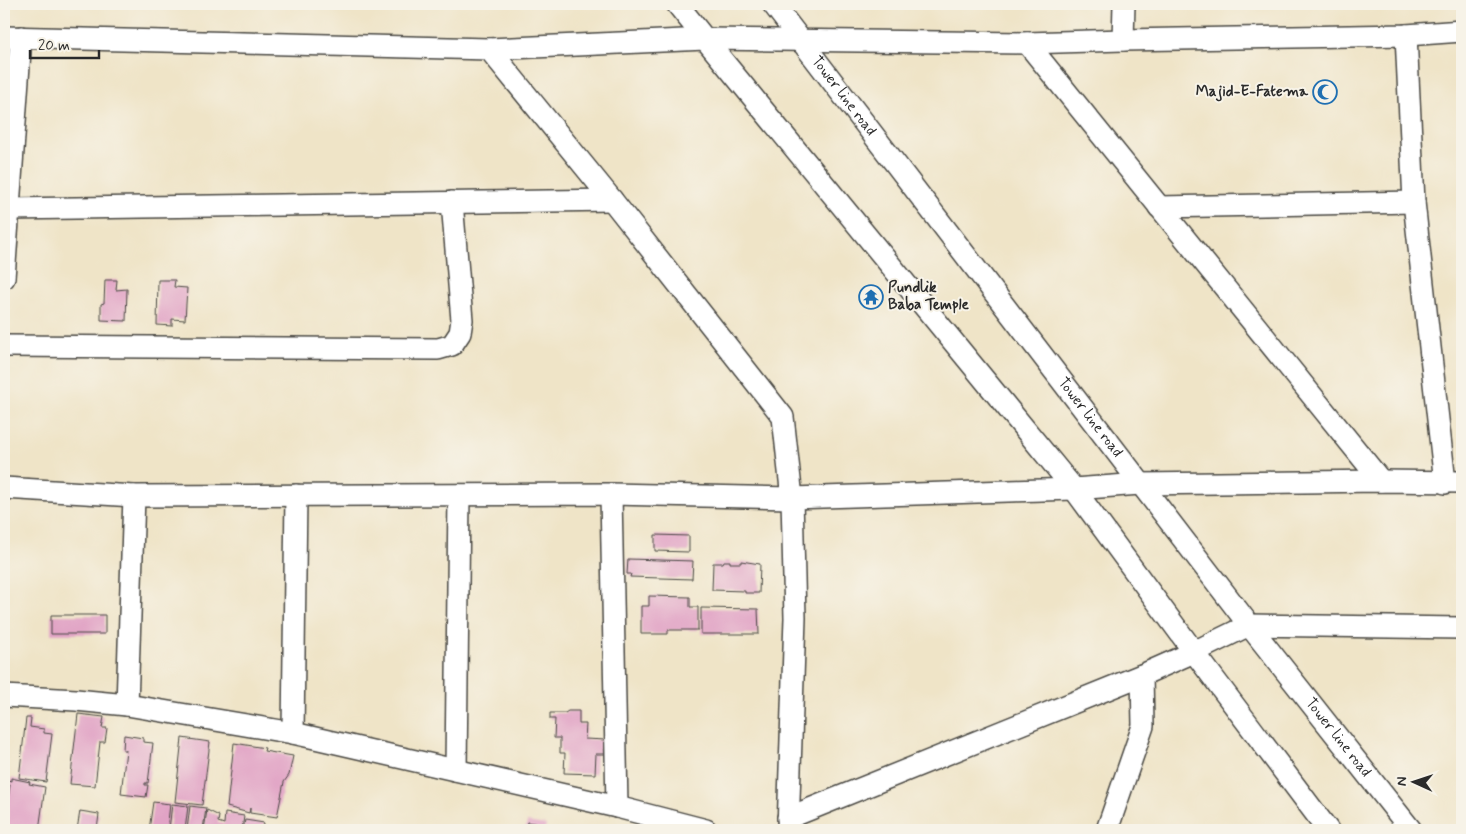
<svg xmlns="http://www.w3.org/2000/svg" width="1466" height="834" font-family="Mynerve,sans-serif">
	<rect width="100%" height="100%" fill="#f7f3e8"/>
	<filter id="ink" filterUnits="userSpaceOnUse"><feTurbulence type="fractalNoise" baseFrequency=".02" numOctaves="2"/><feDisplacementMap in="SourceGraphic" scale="10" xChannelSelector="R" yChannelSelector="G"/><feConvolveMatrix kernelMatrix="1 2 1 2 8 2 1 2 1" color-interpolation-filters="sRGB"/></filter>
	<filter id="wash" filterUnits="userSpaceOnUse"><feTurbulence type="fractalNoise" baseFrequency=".0096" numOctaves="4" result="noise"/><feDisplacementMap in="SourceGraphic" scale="20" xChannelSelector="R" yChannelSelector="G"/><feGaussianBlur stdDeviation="1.12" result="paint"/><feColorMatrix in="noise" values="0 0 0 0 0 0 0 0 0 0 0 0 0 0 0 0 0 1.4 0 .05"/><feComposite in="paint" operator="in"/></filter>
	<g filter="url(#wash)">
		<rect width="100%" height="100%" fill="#efe4c7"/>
		<g id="blocks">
			<path fill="#e1a3c5" d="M4,75H7L5,99H4Z
				M105,280H117L116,290L127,289L126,321L101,320V304L104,303Z
				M158,280H175L174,287L187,288L185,320L172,319V326L157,325Z
				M655,535L689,536V552L655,551Z
				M628,559L693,561L692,579L630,577L631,574H627Z
				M724,561H730V563H741V561L760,564L759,593H745V591L712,590L713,563H723Z
				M649,596L690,597V607H698V630H668V634H641V606H649Z
				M701,608L758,609L759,634H701Z
				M51,615H105V634H51Z
				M568,711H579V724H586L585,739L606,740V754H596L595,774L564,773L565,753H560V738H554L555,719H550V713H565Z
				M78,714L104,717L102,728H107L105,742H100L95,786L70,784Z
				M26,718H31L30,727L44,729V733L52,734L46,782L19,778Z
				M124,735L143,738V742L153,743L148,783H145V785H148L146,797L121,794L126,750H123Z
				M182,738L210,742L202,805L175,802Z
				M234,743L265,748L264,751L293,756L289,775L284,782L277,817L250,813V808L249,813L227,807Z
				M11,778L30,782L29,784L45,787L39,830H4V824H6L9,807H7L10,785L7,784L8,780L11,781Z
				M153,802L170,804L167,830H149Z
				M172,804L188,806L185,830H169Z
				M190,806L206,808L203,830H187Z
				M207,810L219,816L218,822L224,824L225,813L244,816L242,830H204Z
				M80,811L99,814L97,830H77Z
				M245,820L264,823L263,830H243Z
				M527,822L546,825L545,830H525Z"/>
		</g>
	</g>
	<g filter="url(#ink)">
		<use href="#blocks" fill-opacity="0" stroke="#484742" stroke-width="1"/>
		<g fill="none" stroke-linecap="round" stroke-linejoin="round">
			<g stroke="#484742" stroke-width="24">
				<g id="minor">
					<path d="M677,4L705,39L1074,489L1194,652L1328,830"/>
					<path id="s1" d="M773,4L1249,625L1411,830"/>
					<path d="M1406,35L1414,202L1445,483"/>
					<path d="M4,37L489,49L705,39L1027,43L1123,40L1406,35L1462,31"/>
					<path d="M1123,40L1124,4"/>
					<path d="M1027,43L1381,481"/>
					<path d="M489,49L612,200L783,417L792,498L795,618L788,830"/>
					<path d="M1159,207L1414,202"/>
					<path d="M9,209L612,200"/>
					<path d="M4,278L21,37"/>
					<path d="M4,346L438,349L452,345L460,333L462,320L452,202"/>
					<path d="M4,488L134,496"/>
					<path d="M611,494L617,807"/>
					<path d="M4,696L76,700L127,705L134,496L611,494L792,498L1074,489L1140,484L1381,481L1462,482"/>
					<path d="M127,705L293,733L617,807L706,830"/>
					<path d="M293,733L296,495"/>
					<path d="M456,770L459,495"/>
					<path d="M788,818L1142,675L1194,652L1249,625L1462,628"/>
					<path d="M1107,830L1143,726L1142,675"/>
				</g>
			</g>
			<use href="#minor" stroke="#fff" stroke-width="21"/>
		</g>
	</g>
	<defs>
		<g id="mosque-ring" transform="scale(1.25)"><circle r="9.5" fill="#f7f3e8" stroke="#1f6fb2" stroke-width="1.5"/><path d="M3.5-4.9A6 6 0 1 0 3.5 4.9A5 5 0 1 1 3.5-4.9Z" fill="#1f6fb2"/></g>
		<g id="temple-ring" transform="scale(1.25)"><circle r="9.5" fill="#f7f3e8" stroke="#1f6fb2" stroke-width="1.5"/><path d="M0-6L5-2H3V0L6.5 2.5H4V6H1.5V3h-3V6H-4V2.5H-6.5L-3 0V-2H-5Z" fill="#1f6fb2"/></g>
	</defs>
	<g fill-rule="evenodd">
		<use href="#mosque-ring" x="1325" y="92"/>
		<use href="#temple-ring" x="871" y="297"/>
	</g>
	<g text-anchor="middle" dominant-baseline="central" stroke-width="4" stroke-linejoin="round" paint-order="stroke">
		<g font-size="15" font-weight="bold" fill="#2b2b2b" stroke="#f7f3e8" text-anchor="end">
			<text x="1308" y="92">Majid-E-Fatema</text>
			<text x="888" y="288" text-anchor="start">Pundlik<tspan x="888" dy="17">Baba Temple</tspan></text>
		</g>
		<g font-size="15" fill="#2b2b2b" stroke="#f7f3e8">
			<text stroke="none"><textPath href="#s1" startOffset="116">Tower line road</textPath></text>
			<text stroke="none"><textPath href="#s1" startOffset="521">Tower line road</textPath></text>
			<text stroke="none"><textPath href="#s1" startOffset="926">Tower line road</textPath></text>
		</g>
	</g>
	<rect width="1466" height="834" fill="none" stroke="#f7f3e8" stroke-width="20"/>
	<g transform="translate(1414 782) rotate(273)" stroke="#f7f3e8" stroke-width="4" paint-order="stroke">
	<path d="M0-4L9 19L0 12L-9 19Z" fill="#2b2b2b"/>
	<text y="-8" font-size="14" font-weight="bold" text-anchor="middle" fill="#2b2b2b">N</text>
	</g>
	<path d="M30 50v8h69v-8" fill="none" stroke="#2b2b2b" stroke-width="2.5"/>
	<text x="38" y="50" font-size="15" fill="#2b2b2b" stroke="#f7f3e8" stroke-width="4" paint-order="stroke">20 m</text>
</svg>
